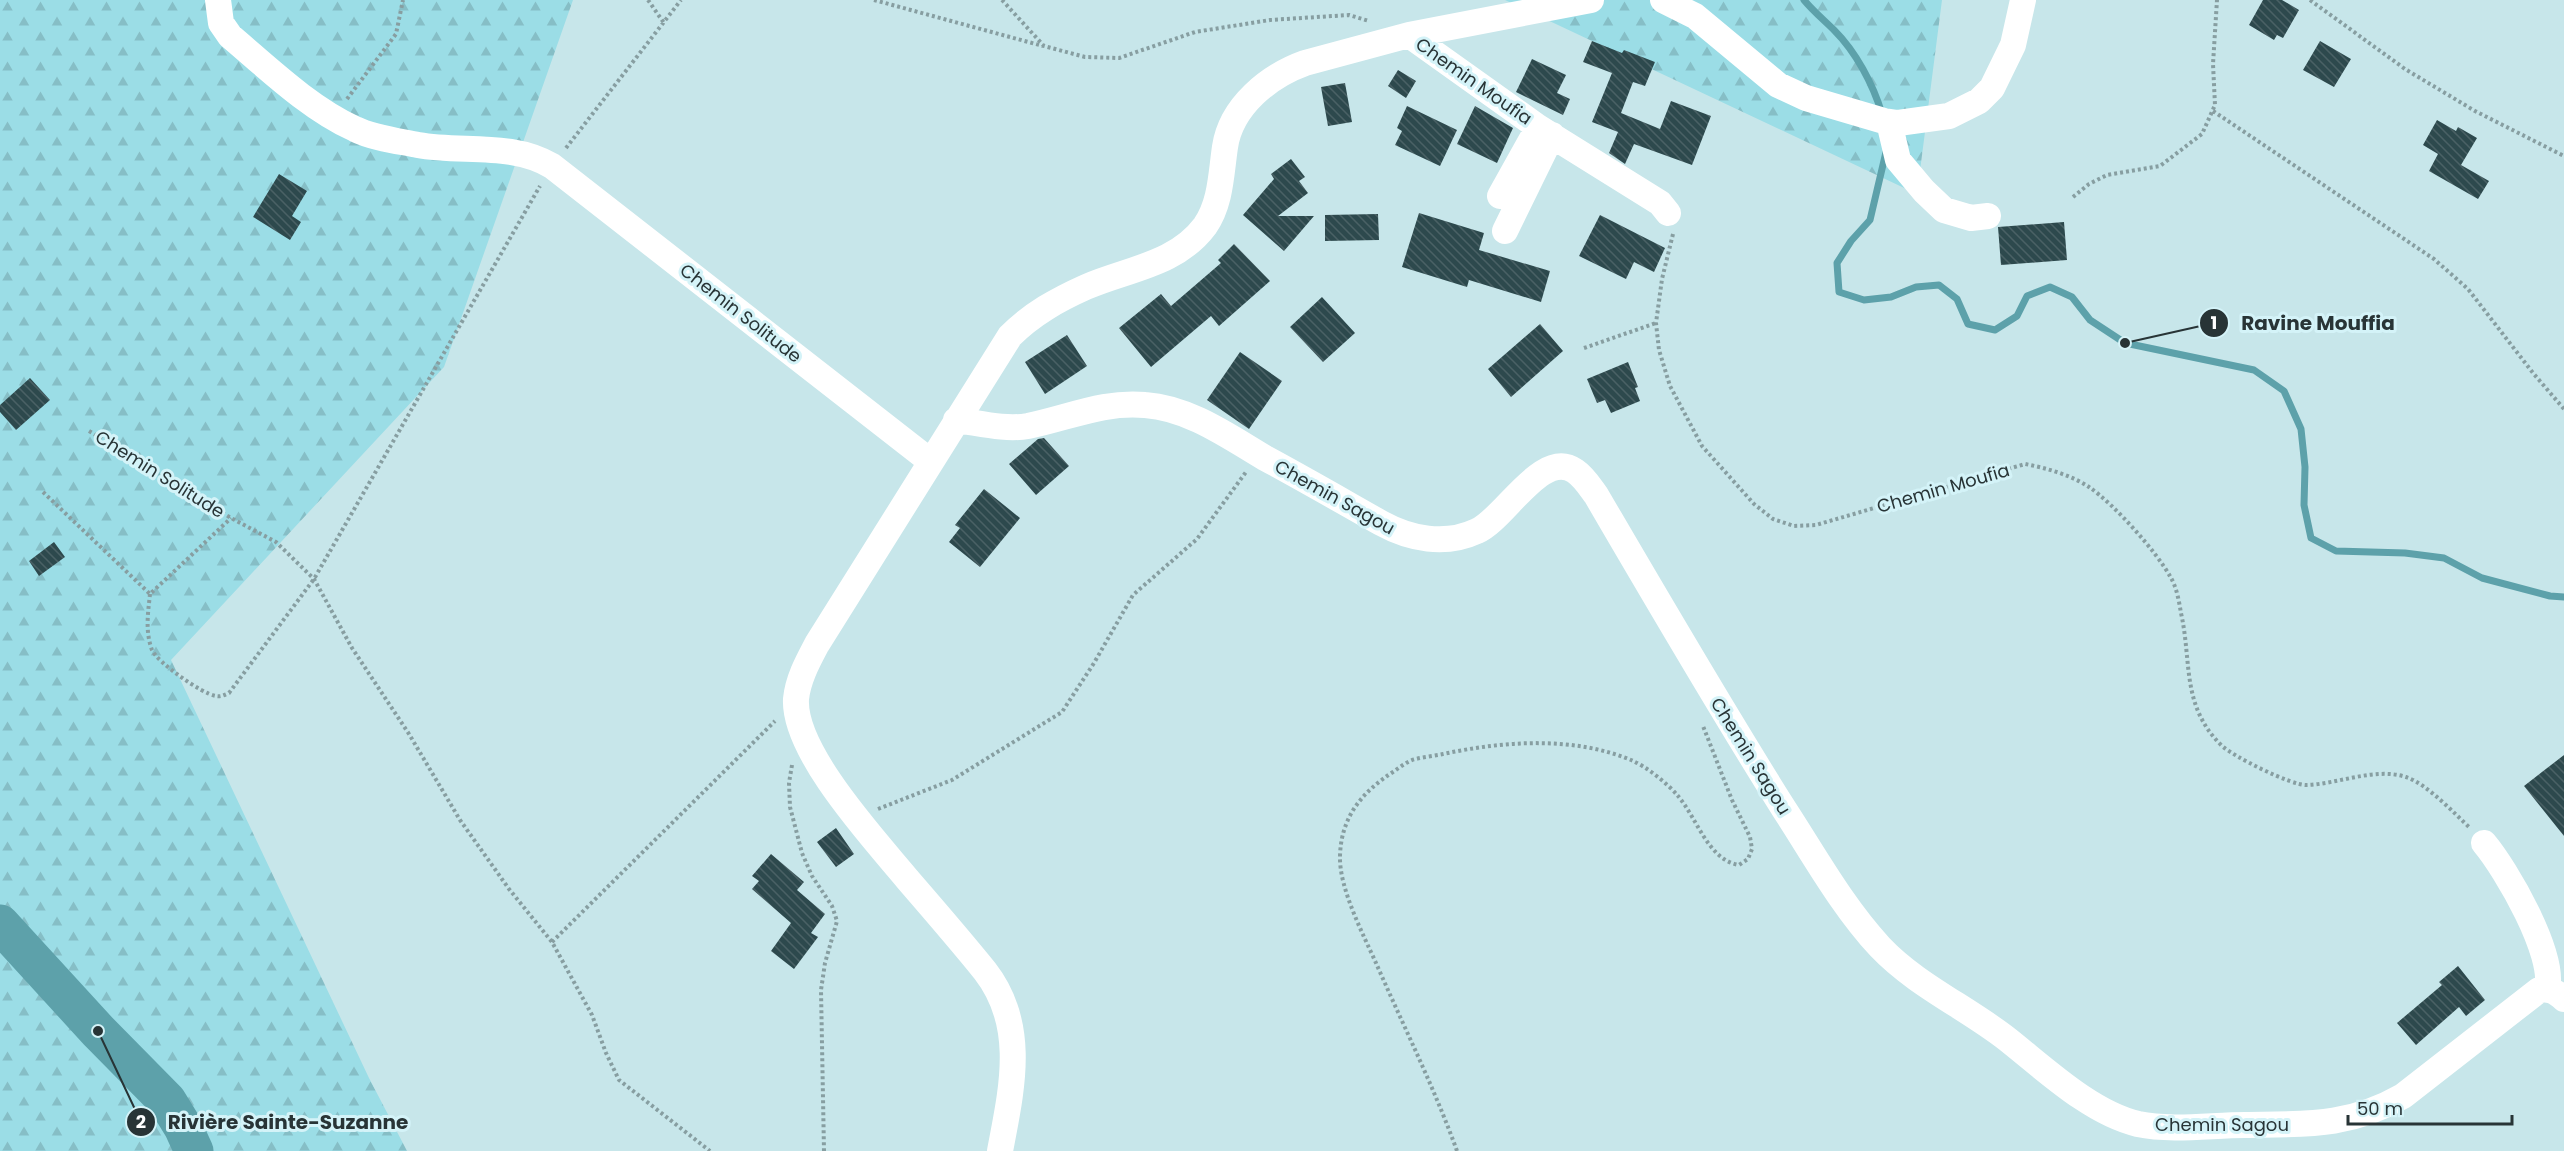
<svg xmlns="http://www.w3.org/2000/svg" width="2564" height="1151" font-family="Poppins,sans-serif">
	<defs>
		<pattern id="forest-firs" width="22" height="20" patternUnits="userSpaceOnUse" patternTransform="scale(1.5)"><rect width="22" height="20" fill="#9bdde6"/><path d="M5 1l3.5 6h-7zM16 11l3.5 6h-7z" fill="#86bec6"/></pattern>
		<pattern id="building-back-hatch" width="6" height="6" patternUnits="userSpaceOnUse" patternTransform="scale(1.5)"><rect width="6" height="6" fill="#2d494d"/><path d="M-1 5l2 2M0 0l6 6M5-1l2 2" fill="none" stroke="#4a6165"/></pattern>
	</defs>
	<rect width="100%" height="100%" fill="#c7e6ea"/>
	<path fill="url(#forest-firs)" d="M0,0H573L444,367L171,660L369,1078L407,1151H0Z
		M1505,0H1942L1917,194Z"/>
	<g fill="none" stroke-linecap="round" stroke-linejoin="round">
		<path stroke="#5da1aa" stroke-width="7" d="M1804,0C1813,11 1824,20 1834,30C1856,52 1873,84 1882,114
			M1886,152L1870,220L1851,241L1837,263L1839,292L1864,300L1891,297L1916,287L1939,285L1957,299L1968,324L1995,330L2017,316L2027,296L2050,287L2072,297L2090,320L2125,343L2254,370L2284,391L2301,429L2305,467L2304,505L2311,538L2336,551L2405,553L2444,558L2482,578L2550,596L2564,597"/>
		<path stroke="#5da1aa" stroke-width="39" d="M0,924L98,1031L167,1101L183,1127L194,1151"/>
	</g>
	<path fill="url(#building-back-hatch)" d="M2263,0H2282L2299,10L2283,38L2277,35L2274,40L2249,25Z
		M1592,41L1622,53L1624,50L1655,62L1645,86L1633,82L1621,113L1660,129L1671,101L1711,116L1692,165L1634,144L1625,164L1609,153L1618,132L1592,122L1612,73L1583,62Z
		M2320,41L2351,59L2334,87L2303,70Z
		M1532,59L1566,75L1557,93L1570,99L1563,115L1516,92Z
		M1398,70L1416,81L1406,98L1388,86Z
		M1345,83L1352,122L1328,126L1321,87Z
		M1407,106L1457,130L1440,166L1395,145L1402,131L1397,128Z
		M1475,106L1513,128L1497,163L1457,144Z
		M2437,120L2456,131L2458,127L2477,138L2461,165L2489,181L2478,199L2429,171L2438,154L2423,145Z
		M1291,159L1305,177L1299,181L1308,193L1278,216H1314L1284,251L1243,215L1274,179L1271,174Z
		M279,174L307,191L292,216L301,222L290,240L253,217Z
		M1419,213L1484,233L1479,250L1550,271L1541,302L1469,280L1467,287L1402,267Z
		M1378,214L1379,240L1325,241V215Z
		M1600,215L1665,248L1654,272L1634,262L1626,279L1579,256Z
		M2064,222L2067,260L2001,265L1998,227Z
		M1234,244L1270,281L1219,326L1211,316L1151,367L1119,328L1161,294L1171,306L1221,263L1218,260Z
		M1322,297L1355,333L1323,362L1290,327Z
		M1540,324L1563,351L1511,397L1488,369Z
		M1067,335L1087,366L1045,394L1025,362Z
		M1240,352L1282,381L1249,429L1207,400Z
		M1628,362L1638,387L1635,388L1640,401L1611,413L1605,400L1597,403L1587,379Z
		M30,378L50,400L16,430L0,412V405Z
		M1044,438L1069,466L1036,495L1009,464L1038,439Z
		M984,489L1020,518L980,567L949,542L960,528L955,525Z
		M54,542L65,557L39,576L29,561Z
		M2564,755V836L2524,786Z
		M836,828L854,854L836,867L817,842Z
		M771,854L804,882L797,890L825,914L811,933L818,937L794,969L771,951L791,923L752,889L759,881L752,876Z
		M2458,966L2485,1000L2466,1016L2459,1007L2416,1045L2397,1023L2442,985L2439,982Z"/>
	<g fill="none" stroke-linecap="round" stroke-linejoin="round">
		<path stroke="#879ea1" stroke-width="4" stroke-dasharray="3 3" stroke-linecap="butt" d="M648,0L664,23
			M874,0L1043,46
			M1002,0L1044,46L1085,57L1119,58L1195,32L1270,20L1349,15L1369,21
			M2310,0L2405,69L2475,111L2564,156
			M347,99L396,34L403,0
			M2213,111L2434,259L2468,289L2533,373L2564,409
			M566,148L681,0
			M2073,197L2089,184L2107,175L2160,166L2202,134L2215,105L2213,64L2217,0
			M1673,234L1662,279L1656,323L1659,350L1670,386L1702,446L1754,504L1773,519L1794,526L1816,525L2025,464C2046,468 2071,475 2089,487C2114,504 2157,552 2171,578C2177,588 2179,602 2181,613C2192,662 2181,705 2221,745C2232,756 2292,786 2307,785C2338,784 2375,767 2406,777C2427,784 2454,813 2470,828
			M1584,348L1656,323
			M89,431L231,518L276,542L314,579L352,648L409,734L460,820L509,889L552,942L592,1015L606,1053L619,1080L710,1151
			M43,492L150,594L231,518
			M150,594C148,613 145,631 152,650C157,662 202,694 216,696C221,697 224,695 229,693L314,579L540,186
			M792,765L789,783L790,807L802,853L812,876L832,906L837,921L825,963L821,990L824,1151
			M878,809L952,780L1062,712L1094,663L1133,595L1197,539L1246,472
			M552,942L775,721
			M1457,1151C1434,1087 1403,1025 1376,963C1363,934 1339,888 1340,856C1341,817 1362,792 1393,772C1399,768 1405,763 1412,760C1422,757 1433,756 1443,754C1504,741 1573,736 1631,760C1647,767 1667,783 1678,796C1697,818 1708,860 1739,865L1748,859L1752,849L1750,837L1732,800L1703,726"/>
		<path stroke="#fff" stroke-width="26" d="M218,0L221,23L230,36C269,69 309,108 355,129C373,138 398,141 418,145C462,153 512,142 552,166L930,461
			M1663,0L1695,16L1778,85L1806,98L1884,121L1898,123L1949,116L1979,101L1992,88L2013,45L2023,0
			M1409,35L1538,127L1660,203L1668,213
			M1889,122L1898,160L1924,191L1944,210L1971,218L1988,216
			M1500,196L1538,128
			M1505,231L1552,135
			M956,420C979,423 1005,430 1028,426C1068,418 1104,401 1145,405C1189,408 1228,436 1265,458C1304,479 1342,501 1381,523C1410,539 1445,546 1477,531C1505,519 1542,448 1575,471C1584,477 1590,487 1596,495C1658,601 1719,706 1784,809C1814,855 1842,906 1880,947C1916,985 1966,1007 2007,1039C2045,1069 2091,1113 2138,1124C2172,1131 2211,1125 2245,1125C2305,1124 2349,1127 2403,1096L2539,990C2550,988 2556,992 2564,999
			M2484,843C2506,869 2556,955 2547,989
			M1000,1151C1012,1088 1027,1025 985,971C960,940 934,910 908,880C875,840 793,752 796,699C798,679 808,661 817,644L1010,336C1032,314 1057,300 1086,287C1127,269 1176,265 1205,226C1221,203 1221,174 1225,147C1231,106 1269,76 1305,63L1409,35L1591,0"/>
	</g>
	<g text-anchor="middle" dominant-baseline="central" stroke-width="6" stroke-linejoin="round" paint-order="stroke">
		<g font-size="18" fill="#283436" stroke="#d4f3f8">
			<text transform="translate(1474 81) rotate(35)">Chemin Moufia</text>
			<text transform="translate(741 313) rotate(38)">Chemin Solitude</text>
			<text transform="translate(160 474) rotate(32)">Chemin Solitude</text>
			<text transform="translate(1943 488) rotate(-16)">Chemin Moufia</text>
			<text transform="translate(1335 497) rotate(29)">Chemin Sagou</text>
			<text transform="translate(1751 756) rotate(58)">Chemin Sagou</text>
			<text x="2222" y="1124">Chemin Sagou</text>
		</g>
	</g>
	<path fill="none" stroke="#283436" stroke-width="2" d="M2125 343L2214 323M98 1031L141 1122"/>
	<g fill="#283436" stroke="#d4f3f8" stroke-width="2">
		<circle cx="2125" cy="343" r="6"/>
		<circle cx="98" cy="1031" r="6"/>
		<circle cx="2214" cy="323" r="15"/>
		<circle cx="141" cy="1122" r="15"/>
	</g>
	<g font-size="18" text-anchor="middle" font-weight="bold" fill="#fff">
		<text x="2214" y="329">1</text>
		<text x="141" y="1128">2</text>
	</g>
	<g font-size="20" text-anchor="middle" font-weight="bold" fill="#283436" stroke="#d4f3f8" stroke-width="6" stroke-linejoin="round" paint-order="stroke">
		<text x="2318" y="330">Ravine Mouffia</text>
		<text x="288" y="1129">Rivière Sainte-Suzanne</text>
	</g>
	<path d="M2348 1115v9h164v-9" fill="none" stroke="#283436" stroke-width="3"/>
	<text x="2357" y="1115" font-size="18" fill="#283436" stroke="#d4f3f8" stroke-width="4.5" paint-order="stroke">50 m</text>
</svg>
